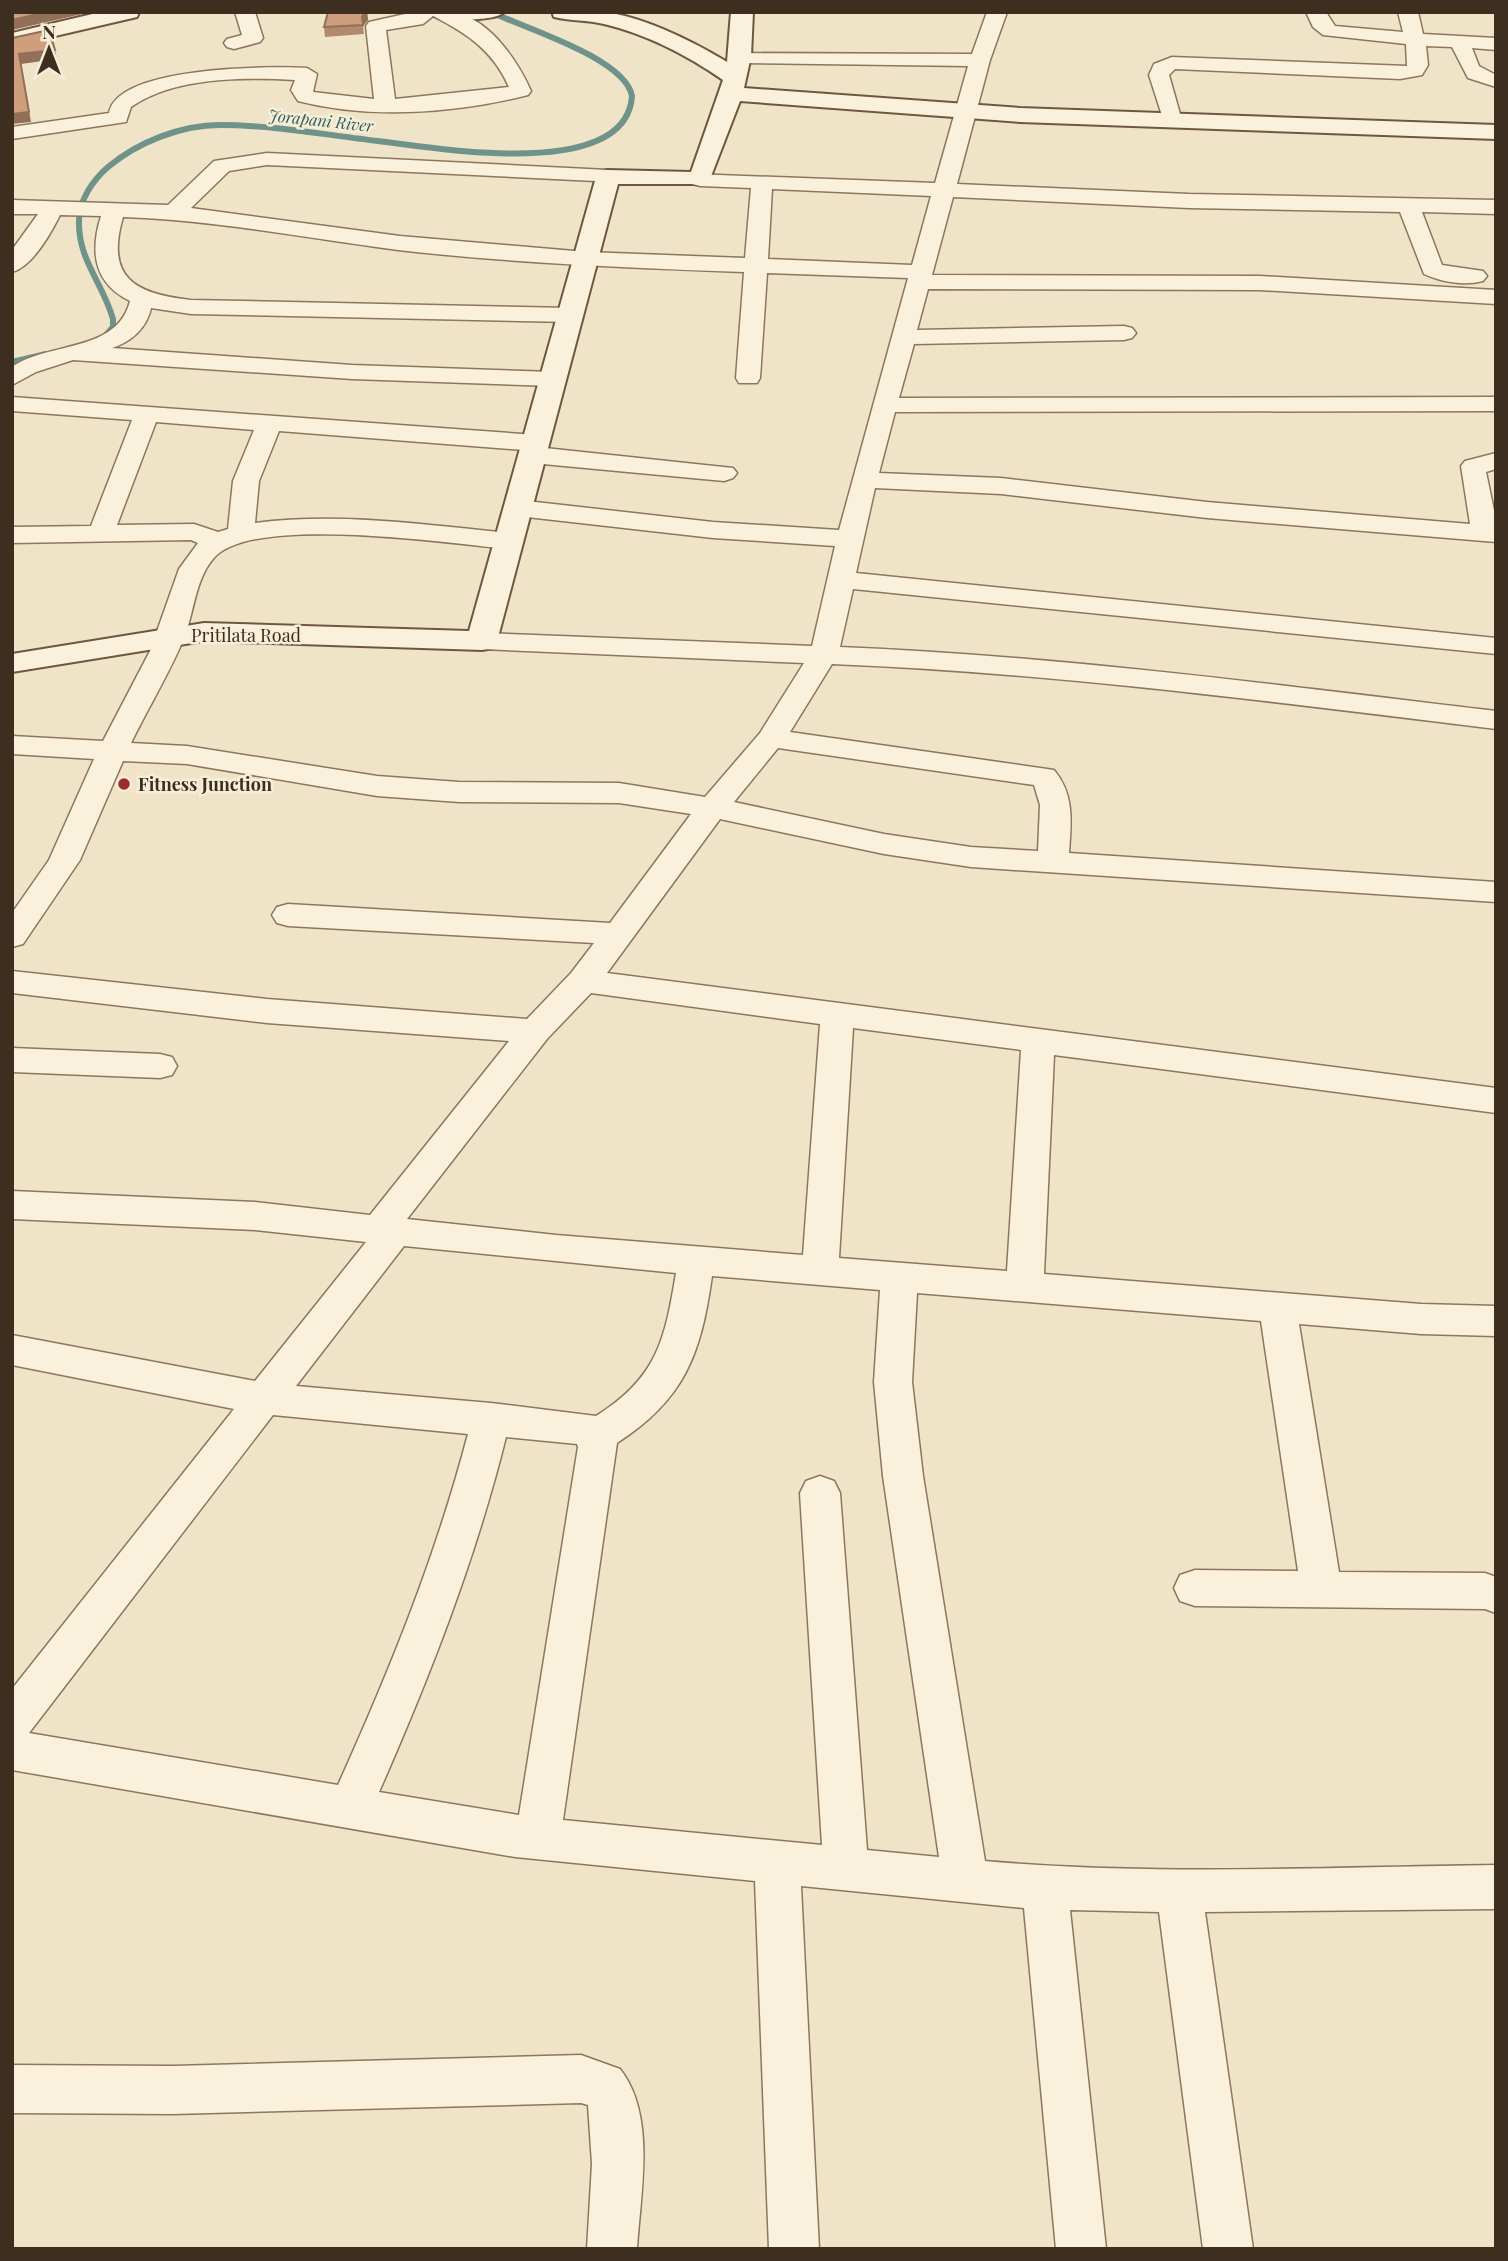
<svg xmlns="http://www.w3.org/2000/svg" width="1508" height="2261" font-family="'Playfair Display',serif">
	<rect width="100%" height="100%" fill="#f0e4c8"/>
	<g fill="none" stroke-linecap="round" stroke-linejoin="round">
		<path stroke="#6f938a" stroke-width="6" d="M104,337L113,327V319C103,283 78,260 79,221C79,200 93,180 108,167C138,142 181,125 220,125C272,125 326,135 378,141C432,147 626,183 632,96C625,58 524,28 491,12
			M12,362L46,354"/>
		<g stroke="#8d765c" stroke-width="3">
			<path id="street" d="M235,12H255L263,38L260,42L234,49L227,47L224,43L227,39L242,35Z
				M414,12C427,12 445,9 458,13C492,23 517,60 531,91L528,95C456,113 371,120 298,101L291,90L295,80C243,77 174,77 131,107L126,122L12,139V127L109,113C117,66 269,66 307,68L317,74L313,92L374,99L366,26L369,22ZM433,16C466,33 493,50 509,87L395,99L386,30L423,24Z
				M987,12H1007L990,60L957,184L1189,194L1496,200V214L1422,212L1442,265L1483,271L1487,276L1483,281C1464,286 1441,282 1424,274L1400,212L1189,208L953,197L932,275L1260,276L1496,290V304L1260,290L928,289L917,330L1124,326L1132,328L1136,333L1132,338L1124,340L914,344L899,398L1496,397V411L895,412L879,473L1001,478L1207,502L1470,524L1461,466L1465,461L1496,453V469L1486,472L1496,520V542L1207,518L1001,494L875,488L856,573L1496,638V654L853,589L840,647C1060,656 1277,685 1496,711V729C1275,702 1055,673 832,664L790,732L1054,770C1075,795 1071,823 1069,853L1496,882V902L971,867L884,854L720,819L607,973L1496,1088V1113L1054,1055L1044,1274L1421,1304L1496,1306V1336L1421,1334L1299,1324L1339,1572L1485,1573L1496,1577V1613L1485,1609L1195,1606L1180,1601L1174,1588L1180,1575L1195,1570L1298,1571L1261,1321L917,1293L912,1382L923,1476L985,1861C1154,1876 1326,1867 1496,1865V1909L1205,1912L1253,2249H1203L1159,1912L1070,1910L1106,2249H1056L1024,1908L801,1886L819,2249H769L755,1881L515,1857L12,1770V1689L234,1409L12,1365V1335L255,1381L366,1242L255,1230L12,1219V1191L255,1202L370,1215L509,1041L267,1023L12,993V971L267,999L527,1019L571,973L594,943L288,926L277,923L272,915L277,907L288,904L610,923L691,814L619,803L459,802L377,796L187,764L123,761L80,860L23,944L12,947V913L49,860L94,759L12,754V736L103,741L150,651L179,569L198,543L191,540L12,543V527L91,526L132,420L12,411V397L536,435L545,438L549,443L545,448L733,468L737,473L733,478L724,481L532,463L523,460L519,455L523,450L279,431L259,481L255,523C340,512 425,525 510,533L519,535L523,541L519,547L510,549C452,544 250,513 213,559C195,580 194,613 184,638C169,674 148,708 131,743L187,746L377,776L459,782L619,783L705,797L760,733L804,663L482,649L472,647L468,641L472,635L482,633L812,646L835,546L713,538L518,516L509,514L505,508L509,502L518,500L713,522L839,530L908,278L767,273L760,378L757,383H739L736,378L744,272C629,268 513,263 398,250C306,238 215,220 123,217C105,278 135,294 191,300L571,308L579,310L583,315L579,320L571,322L191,314L151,308C147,328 131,342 112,348L352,365L553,372L562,374L565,379L562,384L553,386L352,379L73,360L36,372L12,385V367C50,341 117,353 130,301C93,283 90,251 101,216L60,215C51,233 32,267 12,272V250L38,214H12V200L168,205L214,161L267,153L608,170L619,177L616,182L267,165L229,171L191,208L400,236L586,252L745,258L751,188L700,186L692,184L689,179L692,174L935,183L968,66L739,63L729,57L732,53L972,54ZM772,189L931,196L912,265L768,259ZM156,422L254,430L233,481L228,529L218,532L194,524L117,525ZM778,748L1034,785L1040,805L1038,851L971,847L884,834L734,802ZM591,993L820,1024L803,1255L556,1235L407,1219L547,1039ZM853,1028L1021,1050L1007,1271L839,1258ZM404,1246L676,1273C665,1340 657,1378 596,1416L491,1403L296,1386ZM712,1276L880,1290L874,1382L883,1476L939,1857L867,1850L840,1493L834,1481L820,1476L806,1481L800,1493L822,1845L563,1820L617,1443C685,1399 701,1354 712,1276ZM273,1415L468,1434C436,1556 390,1670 338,1785L29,1733ZM506,1437L577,1444L578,1447L519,1815L379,1792C430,1676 475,1561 506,1437Z
				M1306,12H1326L1335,26L1403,32L1398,12H1418L1423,34L1496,38V50L1472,48L1479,66L1496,75V87L1468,78L1452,47L1426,46L1428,65L1422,75L1400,79L1175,69L1169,75L1182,121L1179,125H1165L1149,75L1154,64L1172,57L1407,66L1406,44L1323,35L1313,27Z
				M12,1048L160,1054L172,1057L177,1066L172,1075L160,1078L12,1072Z
				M581,2055L620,2069C657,2116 640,2194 637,2249H587L592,2164L588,2105L581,2103L173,2114L12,2113V2065L173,2066Z"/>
		</g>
		<g stroke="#6f573f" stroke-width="4">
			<path id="secondary" d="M101,12H139L137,17L12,46V33Z
				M428,12H504C497,22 435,22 428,12Z
				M552,12C571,12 593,9 612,13C652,21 692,41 727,62L731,12H753L751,56L744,88L1020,108L1496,125V139L1020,122L740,101L708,184H618L497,641L493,648L482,650L204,641L12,672V654L204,623L469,631L596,177L600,172L608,170L691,172L723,80C687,55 646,34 604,24C587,20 571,21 554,17Z"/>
		</g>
		<use href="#street" fill="#faf1dc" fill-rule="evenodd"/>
		<use href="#secondary" fill="#faf1dc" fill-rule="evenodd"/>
	</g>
	<path fill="#b2896c" d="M328,12H367L368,20L363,26L364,34L325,37L324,27Z"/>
	<path fill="#916f58" d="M47,12H91L12,30V20Z
		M365,12H367L368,20L363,26L362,17Z
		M55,50L57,59L21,64L31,122L12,124V114L19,54Z"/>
	<path fill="#cf9f7d" stroke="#916f58" stroke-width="2" d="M12,12H47L12,20Z
		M328,12H365L362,17L363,25L324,27Z
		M49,30L55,50L19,54L29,112L12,114V38Z"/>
	<circle fill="#9e2a2b" stroke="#f7eed8" stroke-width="2.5" cx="124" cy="784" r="7"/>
	<g text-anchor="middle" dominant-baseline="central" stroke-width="5" stroke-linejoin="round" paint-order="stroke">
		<g font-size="16" font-style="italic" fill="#2f5d5a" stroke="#f7eed8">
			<text transform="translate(321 120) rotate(6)">Jorapani River</text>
		</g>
		<g font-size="18" fill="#3d2e20" stroke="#f7eed8">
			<text x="246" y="635">Pritilata Road</text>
		</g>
		<g font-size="18" font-weight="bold" fill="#3d2e20" stroke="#f7eed8" text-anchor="start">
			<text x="138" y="784">Fitness Junction</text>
		</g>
	</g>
	<rect width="1508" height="2261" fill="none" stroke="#3d2e20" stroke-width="28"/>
	<g transform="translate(49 49)" stroke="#f7eed8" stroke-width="5" paint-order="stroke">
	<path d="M0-5L12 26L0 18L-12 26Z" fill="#3d2e20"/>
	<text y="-10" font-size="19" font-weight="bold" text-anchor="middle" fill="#3d2e20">N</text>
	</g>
</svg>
